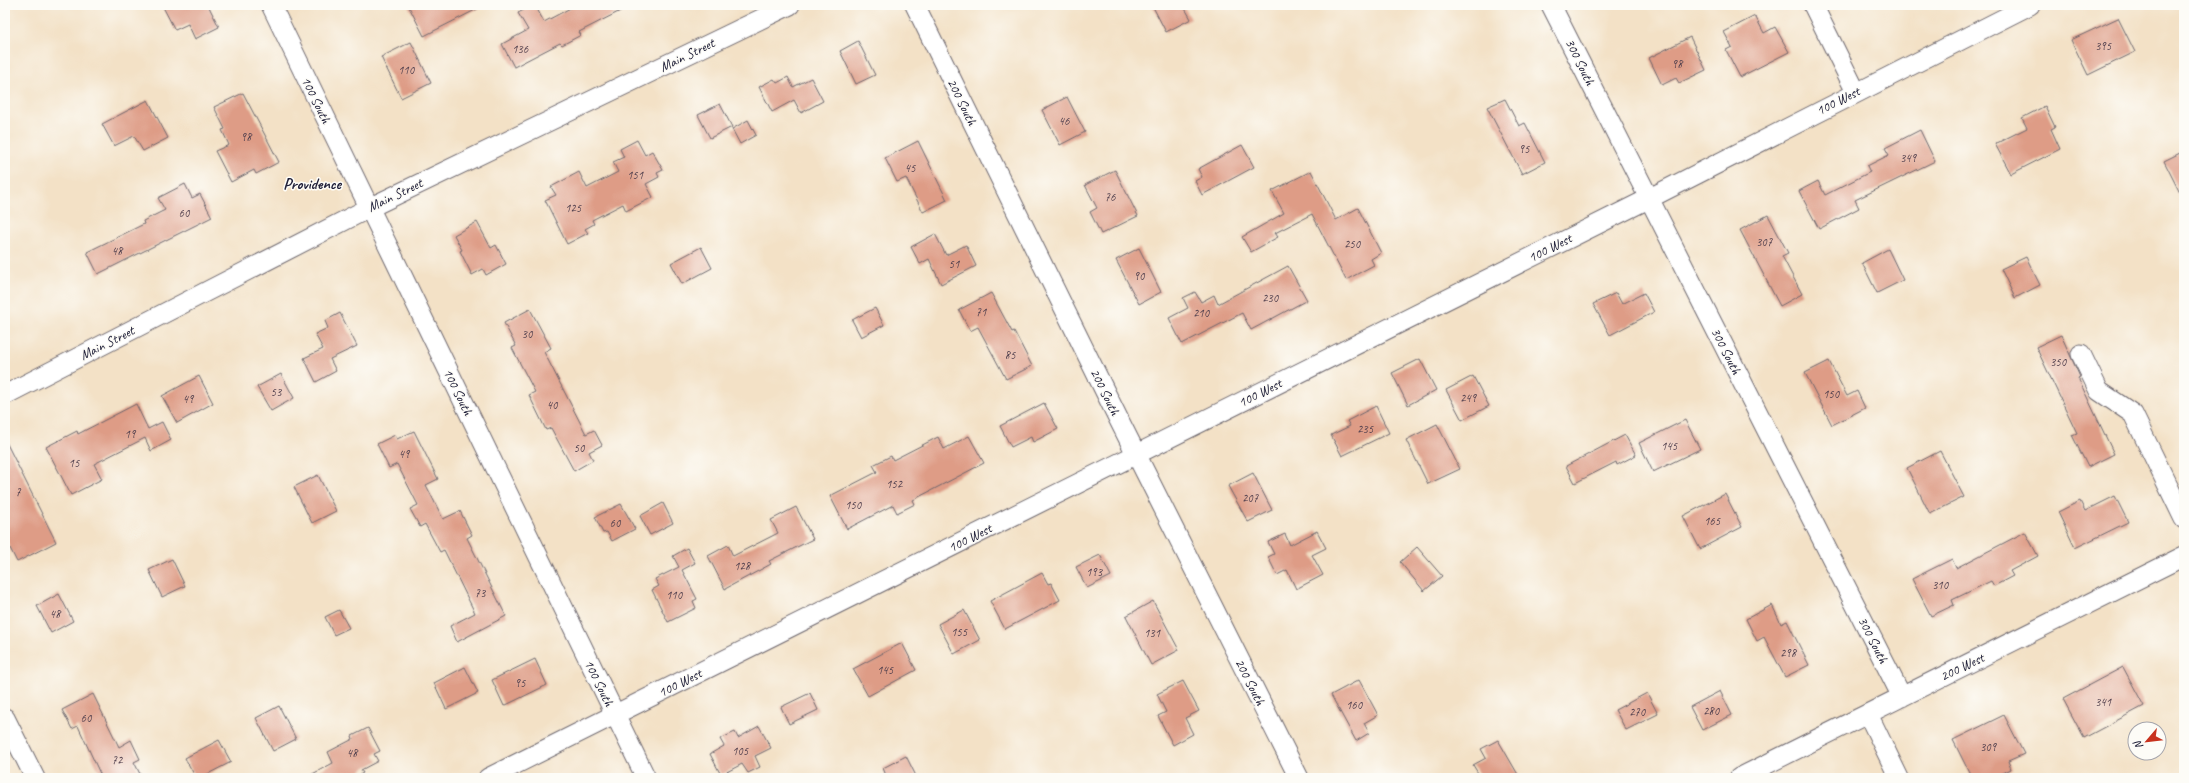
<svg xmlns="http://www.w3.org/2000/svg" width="2189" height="783" font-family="Caveat,sans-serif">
	<rect width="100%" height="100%" fill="#fdfcf7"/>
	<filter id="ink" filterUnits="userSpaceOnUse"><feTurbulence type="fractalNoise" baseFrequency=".025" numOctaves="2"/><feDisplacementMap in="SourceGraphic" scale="8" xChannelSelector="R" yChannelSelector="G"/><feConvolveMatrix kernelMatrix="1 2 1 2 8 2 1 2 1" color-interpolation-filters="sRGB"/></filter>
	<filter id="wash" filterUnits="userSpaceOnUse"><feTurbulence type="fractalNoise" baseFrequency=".012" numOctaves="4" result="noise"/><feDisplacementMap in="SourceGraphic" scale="16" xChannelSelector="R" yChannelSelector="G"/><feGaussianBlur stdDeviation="0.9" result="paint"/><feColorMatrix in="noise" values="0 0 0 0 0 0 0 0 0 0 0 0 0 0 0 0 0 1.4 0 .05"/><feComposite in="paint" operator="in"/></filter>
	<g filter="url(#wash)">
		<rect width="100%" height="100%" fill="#f3e1c6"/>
		<g id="blocks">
			<path fill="#de9c86" d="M162,5H208L219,27L195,39L188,24L175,30Z
				M408,5H485L424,36Z
				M533,5H535L544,22L576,5H632L579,32L581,35L562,45L560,43L514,67L502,44L528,30L518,13Z
				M1152,5H1183L1191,19L1166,32Z
				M1755,16L1764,33L1775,27L1789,52L1740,77L1726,50L1732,47L1724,32Z
				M2118,18L2135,52L2088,75L2071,40Z
				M1690,37L1706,70L1679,83L1676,78L1662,85L1649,58Z
				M858,41L875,75L856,84L840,51Z
				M411,42L431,83L401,98L381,57Z
				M788,77L793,87L811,78L823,101L801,113L794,100L772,112L759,87L774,79L777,83Z
				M243,93L279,162L256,174L254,170L231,182L215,151L229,145L222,130L225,129L214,107Z
				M1067,97L1085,132L1060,145L1042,110Z
				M1505,99L1519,126L1525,123L1545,162L1522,174L1487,107Z
				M148,100L168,138L143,151L134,136L114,146L102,124Z
				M720,104L732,127L710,138L698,115Z
				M2045,106L2055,127L2051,129L2060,149L2011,174L1995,144L2027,128L2022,118Z
				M748,120L756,135L740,144L732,129Z
				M1920,130L1935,161L1855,200L1859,208L1819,229L1799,191L1818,181L1825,195L1870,172L1867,166L1889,155L1885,148Z
				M637,140L645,155L652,151L663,170L657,173L659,177L646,184L653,197L626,211L623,204L592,220L594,224L585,229L588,233L567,244L545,200L556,195L551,187L579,172L587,188L618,172L613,162L624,157L620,149Z
				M918,141L947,200L923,212L906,178L897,182L885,158Z
				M1242,145L1254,167L1202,195L1195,181L1202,177L1198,169Z
				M2184,151V201L2164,161Z
				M1115,170L1138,216L1101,234L1090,212L1097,208L1085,185Z
				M1311,171L1336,220L1358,208L1381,253L1371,259L1374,265L1346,280L1312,214L1275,233L1278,237L1251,252L1242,237L1284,213L1272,191Z
				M185,184L192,198L200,194L212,217L98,274L87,252L144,224L143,221L165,210L158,198Z
				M1768,215L1788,253L1782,256L1802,294L1780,306L1740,230Z
				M477,222L491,248L496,245L506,264L486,275L483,269L472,275L460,251L462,250L454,235Z
				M935,234L946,255L966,245L976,266L941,284L929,259L920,264L911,247Z
				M701,247L712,268L682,284L671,263Z
				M1139,248L1161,292L1139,304L1116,260Z
				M1888,249L1903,280L1877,293L1862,263Z
				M2026,257L2040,285L2015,298L2001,269Z
				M1288,266L1307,300L1251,330L1242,313L1182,344L1169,318L1188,308L1183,298L1195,292L1201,302L1214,295L1218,304Z
				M991,293L1012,332L1014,331L1032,366L1006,379L978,327L970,331L959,310Z
				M1616,293L1622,304L1644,293L1654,312L1610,335L1593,304Z
				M875,308L884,325L861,337L852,320Z
				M530,309L551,348L544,352L586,434L594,430L602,445L589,452L593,460L574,471L551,428L546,430L529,395L535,392L512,348L516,346L504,323Z
				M340,313L357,346L330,359L336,371L316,382L304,358L323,349L315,334L328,328L325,321Z
				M2061,335L2080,377L2078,378L2114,454L2088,467L2072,435L2077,433L2036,347Z
				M1420,359L1436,390L1408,405L1392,373Z
				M1829,361L1847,396L1857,391L1865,408L1832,425L1805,373Z
				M281,374L294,398L271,411L257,387Z
				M199,376L213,403L177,423L162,396Z
				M1473,376L1489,406L1462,420L1446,390Z
				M1044,403L1058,429L1033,442L1031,437L1011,447L1000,426Z
				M136,404L148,429L162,422L171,440L151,451L145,438L94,464L102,479L71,495L46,447L77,431L78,434Z
				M1376,406L1389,433L1342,456L1331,435L1350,426L1347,421Z
				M1685,420L1700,449L1653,472L1639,443Z
				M1437,424L1460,469L1428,484L1406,440Z
				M414,431L438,479L426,485L443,519L460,511L472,535L467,538L506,616L457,642L450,626L475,613L444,550L440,552L425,524L420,527L410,509L418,505L397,464L389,468L377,444L395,435L397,439Z
				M1625,435L1636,455L1617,465L1616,462L1575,483L1566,466Z
				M969,436L984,463L913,500L915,504L897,513L893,505L847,529L830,496L877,472L873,465L891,456L893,460L938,437L944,449Z
				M5,440L56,542L17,562L5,538Z
				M1940,451L1964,497L1930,514L1907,468Z
				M1253,473L1272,510L1248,522L1228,486Z
				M318,475L336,511L312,523L294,487Z
				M1725,494L1742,527L1700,549L1683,516Z
				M2115,496L2128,522L2075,548L2058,512L2080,501L2085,511Z
				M663,503L673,523L650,535L640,516Z
				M621,504L635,529L612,541L607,532L603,533L595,517Z
				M796,507L813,539L769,561L771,564L725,589L708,556L728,545L733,556L778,533L771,520Z
				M1317,531L1326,548L1312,555L1323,575L1296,589L1287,570L1277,575L1268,557L1274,554L1268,542L1285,534L1290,545Z
				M2025,532L2038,556L2010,571L2013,576L1994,586L1991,581L1952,600L1954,605L1931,616L1912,579L1952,559L1956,568Z
				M1417,547L1442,576L1424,591L1400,562Z
				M687,548L695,563L682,570L697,599L693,601L696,608L668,622L652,590L659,586L655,579L679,567L673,556Z
				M1100,555L1111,576L1087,588L1076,567Z
				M172,559L185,586L162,597L149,570Z
				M1042,573L1048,584L1051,583L1060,600L1005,629L990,601Z
				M59,594L73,621L51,633L37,606Z
				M1153,601L1179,650L1151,665L1126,616Z
				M1772,605L1781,624L1787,621L1809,665L1785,677L1764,637L1757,641L1746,619Z
				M339,610L349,628L334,635L325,617Z
				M964,610L980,640L954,654L938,624Z
				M902,643L916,670L868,696L853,669Z
				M535,659L547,685L504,706L492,680Z
				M465,667L478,693L446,709L434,683Z
				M2123,667L2144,706L2084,738L2063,699Z
				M1359,680L1378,715L1364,723L1369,733L1356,741L1331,695Z
				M1183,681L1199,711L1185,718L1193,734L1173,745L1158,716L1166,712L1157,694Z
				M1720,691L1732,715L1702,730L1690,707Z
				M810,693L818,710L789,724L781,707Z
				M1647,693L1658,714L1626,730L1615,710Z
				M93,694L119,747L131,740L140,759L134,762L142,778H102L78,726L72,729L62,710Z
				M279,706L296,739L273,751L256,718Z
				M2004,715L2024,754L2008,761L2011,769L1993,778H1972L1953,740Z
				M759,726L771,748L755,756L760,767L748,773L742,764L721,775L710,754L724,746L720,739L735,732L738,738Z
				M368,728L380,751L374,754L378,761L361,770L363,773L354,778H305L333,763L328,752L353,739L352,736Z
				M219,740L231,762L200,778H196L185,758Z
				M1498,740L1520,778H1481L1473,765L1486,758L1481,749Z
				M906,756L917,778H887L883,768Z"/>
		</g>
	</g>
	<g filter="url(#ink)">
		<use href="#blocks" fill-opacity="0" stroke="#6b656c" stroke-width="1"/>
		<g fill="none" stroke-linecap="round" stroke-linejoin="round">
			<g stroke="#6b656c" stroke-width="21">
				<path id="minor" d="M271,5L646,778
					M915,5L1120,422L1299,778
					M1551,5L1902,697
					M1813,5L1856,92
					M2081,354L2099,391L2133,414L2184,519
					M5,395L369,208L790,5
					M1868,714L1899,778
					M5,718L35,778
					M488,778L1648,199L2030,5
					M1739,778L2184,556"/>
			</g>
			<use href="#minor" stroke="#fff" stroke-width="19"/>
		</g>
	</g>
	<g text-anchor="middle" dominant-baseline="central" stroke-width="3" stroke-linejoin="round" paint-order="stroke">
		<g font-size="12" fill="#51404e">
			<text x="2103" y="46">395</text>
			<text x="520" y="49">136</text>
			<text x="1677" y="64">98</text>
			<text x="406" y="70">110</text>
			<text x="1064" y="121">46</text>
			<text x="246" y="137">98</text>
			<text x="1524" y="149">95</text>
			<text x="1908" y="158">349</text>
			<text x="910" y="168">45</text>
			<text x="635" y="175">151</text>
			<text x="1110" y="197">76</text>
			<text x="573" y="208">125</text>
			<text x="184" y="213">60</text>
			<text x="1764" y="242">307</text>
			<text x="1352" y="244">250</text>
			<text x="117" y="251">48</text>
			<text x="954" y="264">51</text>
			<text x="1139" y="276">90</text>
			<text x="1270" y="298">230</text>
			<text x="981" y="312">71</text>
			<text x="1201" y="313">210</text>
			<text x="527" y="334">30</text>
			<text x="1010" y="355">85</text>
			<text x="2058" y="362">350</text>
			<text x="276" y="392">53</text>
			<text x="1831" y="394">150</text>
			<text x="1468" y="398">249</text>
			<text x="188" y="399">49</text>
			<text x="552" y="405">40</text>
			<text x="1365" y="429">235</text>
			<text x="130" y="434">19</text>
			<text x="1669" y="446">145</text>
			<text x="579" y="448">50</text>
			<text x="404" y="454">49</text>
			<text x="74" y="463">15</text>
			<text x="894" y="484">152</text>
			<text x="18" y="492">7</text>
			<text x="1250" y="498">207</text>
			<text x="853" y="505">150</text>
			<text x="1712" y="521">165</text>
			<text x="615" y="523">60</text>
			<text x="742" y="566">128</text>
			<text x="1094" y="572">193</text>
			<text x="1940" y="585">310</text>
			<text x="480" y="593">73</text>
			<text x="674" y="595">110</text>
			<text x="55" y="614">48</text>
			<text x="959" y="632">155</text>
			<text x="1152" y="633">131</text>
			<text x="1788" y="653">298</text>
			<text x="885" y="670">145</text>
			<text x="520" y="683">95</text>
			<text x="2103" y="702">341</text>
			<text x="1354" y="705">160</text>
			<text x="1711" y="711">280</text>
			<text x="1637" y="712">270</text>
			<text x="86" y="718">60</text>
			<text x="1988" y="747">309</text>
			<text x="740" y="751">105</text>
			<text x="352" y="753">48</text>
			<text x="117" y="760">72</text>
		</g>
		<g font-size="14" fill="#22223b" stroke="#fdfcf7">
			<text transform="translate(687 55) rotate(-26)">Main Street</text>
			<text transform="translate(1580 62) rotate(64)">300 South</text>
			<text transform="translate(316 100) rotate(64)">100 South</text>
			<text transform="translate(1838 101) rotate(-27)">100 West</text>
			<text transform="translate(962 102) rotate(64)">200 South</text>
			<text transform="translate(395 195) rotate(-26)">Main Street</text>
			<text transform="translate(1550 248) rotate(-27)">100 West</text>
			<text transform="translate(107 343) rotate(-27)">Main Street</text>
			<text transform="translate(1726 351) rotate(63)">300 South</text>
			<text transform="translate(458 392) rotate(64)">100 South</text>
			<text transform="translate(1105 392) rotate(64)">200 South</text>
			<text transform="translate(1260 393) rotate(-27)">100 West</text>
			<text transform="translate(970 538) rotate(-27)">100 West</text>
			<text transform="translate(1873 640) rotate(63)">300 South</text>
			<text transform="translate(1962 667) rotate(-26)">200 West</text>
			<text transform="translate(1250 682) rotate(63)">200 South</text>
			<text transform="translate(599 683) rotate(64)">100 South</text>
			<text transform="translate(680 683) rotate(-27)">100 West</text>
		</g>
		<g font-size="16" font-weight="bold" fill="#22223b" stroke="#fdfcf7">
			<text x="312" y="184">Providence</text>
		</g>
	</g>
	<rect width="2189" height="783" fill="none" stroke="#fdfcf7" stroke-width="20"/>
	<g transform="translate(2147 741) rotate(242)"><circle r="19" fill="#fdfcf7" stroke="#a5a5ac"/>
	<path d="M0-3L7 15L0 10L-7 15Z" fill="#c8321e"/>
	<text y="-6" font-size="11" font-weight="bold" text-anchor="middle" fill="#22223b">N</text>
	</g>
</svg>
